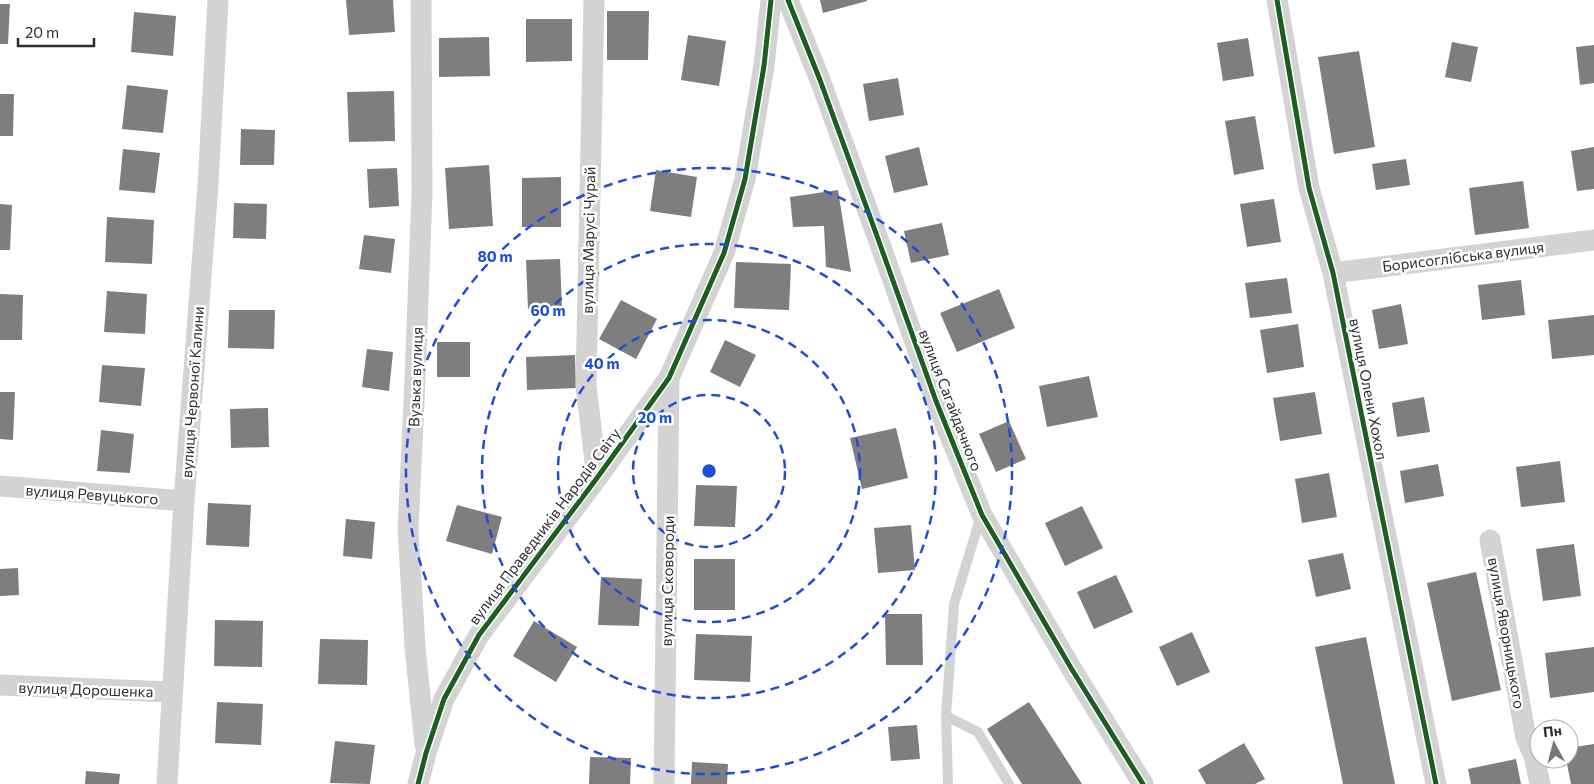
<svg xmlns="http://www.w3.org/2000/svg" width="1594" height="784" font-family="Commissioner,sans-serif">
	<rect width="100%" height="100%" fill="#fff"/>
	<path fill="#7e7e7e" d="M346,0H393L395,32L349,35Z
		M820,0H867V1L823,13Z
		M0,4H10L8,44H0Z
		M607,11H649L648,60H607Z
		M134,12L176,16L173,56L131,52Z
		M526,19H572V61L526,62Z
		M688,35L726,41L719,86L681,80Z
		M489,37L490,76L439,77V38Z
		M1248,38L1254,76L1223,81L1217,43Z
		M1452,42L1478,47L1471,82L1445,77Z
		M1594,45V83L1580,85L1576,47Z
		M1359,51L1375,147L1334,154L1318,57Z
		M898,78L904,115L869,121L863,84Z
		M127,85L168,90L163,133L122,129Z
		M394,91L395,141L349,142L347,92Z
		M0,94H14L13,136H0Z
		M1255,116L1264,169L1234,175L1225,121Z
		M241,129L275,130L274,165H240Z
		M919,147L928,185L894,193L885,156Z
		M1594,147V189L1577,191L1571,151Z
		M123,149L160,153L155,193L119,190Z
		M1406,159L1410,185L1376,190L1372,164Z
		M489,165L493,226L449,229L445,168Z
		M397,168L399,206L369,208L367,169Z
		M656,170L697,177L691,217L650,211Z
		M561,177V227H522V178Z
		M1523,181L1529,228L1475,235L1469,188Z
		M838,190L851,272L826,267L824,226L793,227L790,197Z
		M1274,199L1281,242L1247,247L1240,204Z
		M234,203L267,204L266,239L233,238Z
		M0,204L12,205L10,250H0Z
		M107,217L154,220L152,264L105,262Z
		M942,223L949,255L911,263L904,231Z
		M364,235L395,239L391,273L359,269Z
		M560,259L562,308L528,309L526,260Z
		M736,262L791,264L789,310L734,308Z
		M1287,278L1292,313L1250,318L1245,283Z
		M1521,280L1525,315L1482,320L1478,285Z
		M999,289L1015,328L957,352L940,313Z
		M107,291L147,294L145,334L104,332Z
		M0,294L23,295L22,340H0Z
		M621,300L657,319L636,359L599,339Z
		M1401,304L1408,344L1379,349L1372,310Z
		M229,310H275L274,349L228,348Z
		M1594,315V355L1552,359L1548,320Z
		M1298,324L1304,367L1267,373L1260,330Z
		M725,340L756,355L740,387L710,372Z
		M437,342H470V377H437Z
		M367,349L393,352L389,391L362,387Z
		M575,355L576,388L527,390L526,357Z
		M102,365L145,368L141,406L99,402Z
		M1089,376L1098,417L1047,427L1039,386Z
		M0,392H15L13,440L0,439Z
		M1315,392L1322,434L1280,441L1273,398Z
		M1424,397L1430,432L1397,437L1392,403Z
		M268,408L269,447L231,448L230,409Z
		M1009,421L1026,459L996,472L979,434Z
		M896,428L908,478L862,489L850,438Z
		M101,430L134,434L130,473L97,471Z
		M1560,461L1565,502L1521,507L1516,467Z
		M1438,464L1444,496L1405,503L1400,471Z
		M1329,473L1337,517L1302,523L1295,479Z
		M696,485L737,486L735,527L694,526Z
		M208,503L251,505L249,547L206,545Z
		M457,505L502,517L492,554L446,541Z
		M1082,506L1103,548L1065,566L1045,523Z
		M346,519L375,522L372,559L343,556Z
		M911,525L915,570L878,573L874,528Z
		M1574,544L1581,596L1543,601L1536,549Z
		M1343,553L1351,589L1316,597L1308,560Z
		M694,559H735V610H694Z
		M18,568L19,595L0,596V569Z
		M1476,572L1501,690L1452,701L1427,583Z
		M1116,575L1133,612L1094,629L1077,592Z
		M601,577L642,579L639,626L598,625Z
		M885,614H922L923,665H886Z
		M215,620L263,621L262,667L214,666Z
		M534,621L577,647L556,682L513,656Z
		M1192,632L1210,672L1177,686L1159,647Z
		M696,634L752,636L750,682L694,680Z
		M1366,637L1395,784H1343L1315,647Z
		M320,639L368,640L367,685L318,684Z
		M1594,647V692L1550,698L1545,653Z
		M217,702L263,704L261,745L215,743Z
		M1029,702L1082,784H1022L987,729Z
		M917,725L920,759L891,761L888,727Z
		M335,741L375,745L370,784L330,783Z
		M1244,743L1265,779L1255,784H1206L1198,770Z
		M1594,744V784H1571L1566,759H1569V748Z
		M590,757L631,758L630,784H589Z
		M1516,759L1521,784H1471L1468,769Z
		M692,762L728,764L727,784H691Z
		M86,771L120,774L119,784H85Z"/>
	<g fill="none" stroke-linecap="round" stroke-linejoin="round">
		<path stroke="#d3d3d3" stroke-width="10" d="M946,716L978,732L1009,784
			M948,784L946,716L954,604L981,516"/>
		<path stroke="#d3d3d3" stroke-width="21" d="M421,0L422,192L415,380L408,529L415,647L425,745
			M594,0L586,386L597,478
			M788,0L820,80L877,236L936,401L982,515L1071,668L1143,784
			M1277,0L1309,188L1333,273L1436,784
			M1333,273L1594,240
			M0,486L184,501
			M1490,540L1526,738L1534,756L1540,784
			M0,685L171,692
			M167,784L184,501L208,185L218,0
			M418,784L426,753L444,699L479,635L597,478L669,378L724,253L745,179L764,66L771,0
			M664,784L669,378"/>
		<g stroke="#fff" stroke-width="8">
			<path id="cycleway" d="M788,0L820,80L877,236L936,401L982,515L1071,668L1143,784
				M1277,0L1309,188L1333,273L1436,784
				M418,784L426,753L444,699L479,635L597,478L669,378L724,253L745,179L764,66L771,0"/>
		</g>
		<use href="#cycleway" stroke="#1b5e20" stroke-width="5"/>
	</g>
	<g fill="none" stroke="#1d4ed8" stroke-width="2.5" stroke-dasharray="9 6">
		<circle cx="709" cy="471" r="76"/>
		<circle cx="709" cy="471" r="151"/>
		<circle cx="709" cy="471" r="227"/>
		<circle cx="709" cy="471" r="303"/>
	</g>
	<g text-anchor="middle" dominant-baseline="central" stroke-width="5" stroke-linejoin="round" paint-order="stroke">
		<g font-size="15" fill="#2e2e2e" stroke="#fff">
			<text transform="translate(588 240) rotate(-89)">вулиця Марусі Чурай</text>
			<text transform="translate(1463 256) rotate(-7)">Борисоглібська вулиця</text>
			<text transform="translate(415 377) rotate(-88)">Вузька вулиця</text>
			<text transform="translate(1369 389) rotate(79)">вулиця Олени Хохол</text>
			<text transform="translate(192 392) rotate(-86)">вулиця Червоної Калини</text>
			<text transform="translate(951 400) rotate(69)">вулиця Сагайдачного</text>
			<text transform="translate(92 494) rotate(4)">вулиця Ревуцького</text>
			<text transform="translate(544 526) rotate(-53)">вулиця Праведників Народів Світу</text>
			<text transform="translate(667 581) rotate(-89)">вулиця Сковороди</text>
			<text transform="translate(1507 633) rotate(80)">вулиця Яворницького</text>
			<text transform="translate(86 689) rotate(2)">вулиця Дорошенка</text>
		</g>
	</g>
	<circle cx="709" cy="471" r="8" fill="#1d4ed8" stroke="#fff" stroke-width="2.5"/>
	<g font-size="15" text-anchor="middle" font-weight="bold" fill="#1d4ed8" stroke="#fff" stroke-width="5" stroke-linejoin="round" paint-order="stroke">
		<text x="495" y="262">80 m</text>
		<text x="548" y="316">60 m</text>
		<text x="602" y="369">40 m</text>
		<text x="655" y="423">20 m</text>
	</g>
	<g transform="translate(1554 744) rotate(353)"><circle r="24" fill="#ffffff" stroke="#ababab"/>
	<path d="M0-4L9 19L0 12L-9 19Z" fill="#777777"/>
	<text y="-8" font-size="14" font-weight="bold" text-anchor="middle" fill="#2e2e2e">Пн</text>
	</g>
	<path d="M18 38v8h76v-8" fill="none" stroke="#2e2e2e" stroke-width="2.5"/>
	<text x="25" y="38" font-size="15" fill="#2e2e2e" stroke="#ffffff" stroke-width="4" paint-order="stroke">20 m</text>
</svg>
